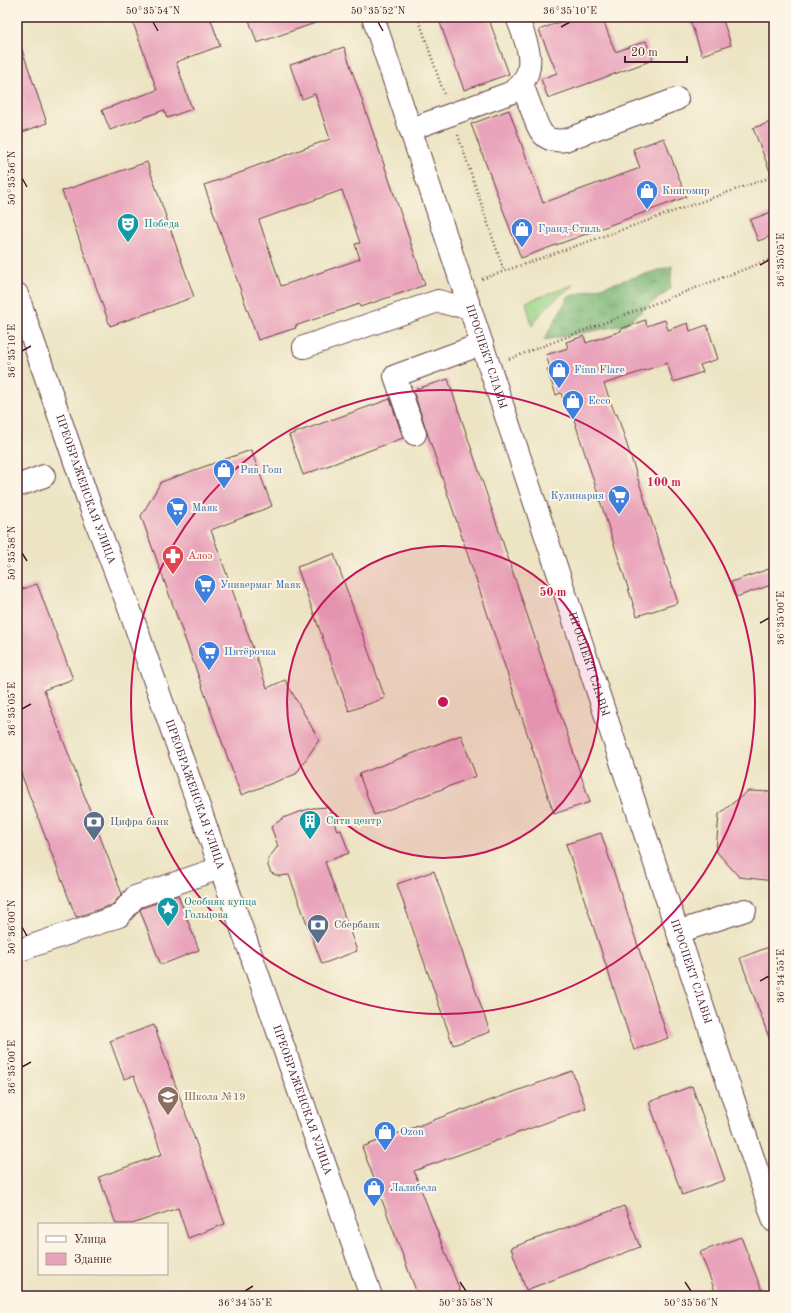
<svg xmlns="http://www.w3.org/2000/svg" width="791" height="1313" font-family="'Old Standard TT',serif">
	<defs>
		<pattern id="forest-crowns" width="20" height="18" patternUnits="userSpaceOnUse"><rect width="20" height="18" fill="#7ab675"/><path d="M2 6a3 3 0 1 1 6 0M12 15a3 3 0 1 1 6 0" fill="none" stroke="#669360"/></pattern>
	</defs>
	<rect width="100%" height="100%" fill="#fcf5e5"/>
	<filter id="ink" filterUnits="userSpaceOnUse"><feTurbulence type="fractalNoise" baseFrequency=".025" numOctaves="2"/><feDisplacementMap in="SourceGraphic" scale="8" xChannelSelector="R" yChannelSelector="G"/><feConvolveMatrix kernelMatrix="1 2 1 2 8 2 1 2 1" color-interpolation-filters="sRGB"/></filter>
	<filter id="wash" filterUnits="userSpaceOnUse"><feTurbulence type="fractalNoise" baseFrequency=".012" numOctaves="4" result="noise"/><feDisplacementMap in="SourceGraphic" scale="16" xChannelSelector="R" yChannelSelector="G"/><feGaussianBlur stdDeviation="0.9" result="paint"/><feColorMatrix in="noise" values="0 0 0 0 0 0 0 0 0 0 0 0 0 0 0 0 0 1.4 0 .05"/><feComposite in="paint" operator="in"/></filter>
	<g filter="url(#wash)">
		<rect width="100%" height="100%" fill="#ece4c3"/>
		<path fill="#99d589" stroke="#727a5a" d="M575,284C556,298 545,306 532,326L526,302Z"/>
		<path fill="url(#forest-crowns)" stroke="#626a50" d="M672,266L670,289L624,325L544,340L568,297Z"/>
		<g id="blocks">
			<path fill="#e9a4bb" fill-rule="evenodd" d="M131,17H210L220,46L176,62L192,109L167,118L164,110L110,130L102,110L157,90Z
				M248,17H323L324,20L257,43Z
				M438,17H488L509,74L464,90Z
				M572,17H602L615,52L646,41L653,60L548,98L541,79L557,73L539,30Z
				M689,17H722L731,45L702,55Z
				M17,44H20L47,123L17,134Z
				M344,47L425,285L360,307L359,304L295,326L296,328L258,340L204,185L245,171V170L330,139L315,94L302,99L290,65ZM342,190L360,243L355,244L360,259L281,286L259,220Z
				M509,110L543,203L640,168L633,149L664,138L686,197L521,258L471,124Z
				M774,121V179H773L753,128Z
				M147,162L194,297L110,326L62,191Z
				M774,211V235L758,241L750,220Z
				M645,320L647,326L665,320L668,330L688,323L690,331L707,325L718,359L700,365L703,372L673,382L667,363L604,384L615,414H617L678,603L637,616L571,410L567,411L561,393L556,395L547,369L550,368L546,355L568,348L566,342L584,336L586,343L621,331V329Z
				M448,379L590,802L554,814L413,390Z
				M390,399L403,438L303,475L289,435Z
				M251,450L272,506L211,530L267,688L285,680L319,740L296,774L241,795L141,516L161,482Z
				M334,554L385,698L349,711L297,567Z
				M769,569L774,584L736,597L731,582Z
				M37,584L73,679L44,690L122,894L112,905L76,917L17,763V591Z
				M461,735L476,776L374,815L359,774Z
				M748,791L774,792V881L739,877L716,851L719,814Z
				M329,807L337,831L341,830L349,853L325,862L357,951L322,964L289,875L279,876L271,873L268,866V859L278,846L271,827L283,818L296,813L313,808Z
				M601,833L668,1038L634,1050L566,844Z
				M434,871L490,1032L453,1045L397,884Z
				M178,895L199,950L161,965L140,910L142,908Z
				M774,945V1046H772L740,958Z
				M154,1025L225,1224L188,1238L178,1208L132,1224H116L99,1177L162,1154L134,1076L124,1079L110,1041Z
				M572,1071L586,1108L414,1171L462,1296H418L362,1147L463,1109L464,1110Z
				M692,1086L725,1180L682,1195L649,1102Z
				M624,1206L640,1247L526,1290L511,1248Z
				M741,1237L764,1296H717L700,1252Z"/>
		</g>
	</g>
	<g filter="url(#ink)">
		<use href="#blocks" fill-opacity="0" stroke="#623d42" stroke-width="1"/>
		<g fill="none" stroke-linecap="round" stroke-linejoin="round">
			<g stroke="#623d42" stroke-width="24">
				<path id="minor" d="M522,83C525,93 529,103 533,113C539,131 543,143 565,140L677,99
					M411,129L510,93C514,90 519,87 522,83C538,63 524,37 517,17
					M304,347L438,301L453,305L470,307
					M415,434L395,376L482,344
					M17,486L44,476
					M678,932L745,910
					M17,951L119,916L135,897L220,868"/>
			</g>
			<g stroke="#623d42" stroke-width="24">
				<g id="major">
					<path id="s1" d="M373,17L774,1221"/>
					<path id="s2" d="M17,294L92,511L128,605L371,1296"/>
				</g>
			</g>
			<path stroke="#623d42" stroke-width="2.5" stroke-dasharray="1 3" stroke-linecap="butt" d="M418,17L444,94
				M458,135L504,271
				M482,279L774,176
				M509,359L774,258"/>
			<use href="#minor" stroke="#fff" stroke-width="22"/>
			<use href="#major" stroke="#fff" stroke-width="22"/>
		</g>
	</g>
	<path fill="none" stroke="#4a1f2b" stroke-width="1.5" d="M153,22L158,31M378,22L383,31M561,27L570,22M22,178L27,187M760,265L769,260M22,351L31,346M22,553L27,561M760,623L769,618M22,709L31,704M22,927L27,936M760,981L769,976M22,1067L31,1062M460,1282L466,1291M685,1282L691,1291M245,1291L253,1286"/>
	<circle cx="443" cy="702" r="156" fill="#c2185b" fill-opacity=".12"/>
	<g fill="none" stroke="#c2185b" stroke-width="2">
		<circle cx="443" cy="702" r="156"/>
		<circle cx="443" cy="702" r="312"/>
	</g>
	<defs>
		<g id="shop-pin" transform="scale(1.15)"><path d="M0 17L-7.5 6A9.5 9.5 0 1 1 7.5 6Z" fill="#3f7fe0" stroke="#fcf5e5"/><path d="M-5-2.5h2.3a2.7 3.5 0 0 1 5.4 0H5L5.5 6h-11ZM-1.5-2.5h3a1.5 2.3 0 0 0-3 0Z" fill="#fff"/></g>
		<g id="theatre-pin" transform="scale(1.15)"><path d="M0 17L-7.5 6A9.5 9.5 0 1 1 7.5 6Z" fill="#0f9aa8" stroke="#fcf5e5"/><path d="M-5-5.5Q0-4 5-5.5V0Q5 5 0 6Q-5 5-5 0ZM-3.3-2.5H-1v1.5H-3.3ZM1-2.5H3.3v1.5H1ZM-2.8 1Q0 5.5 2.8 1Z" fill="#fff"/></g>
		<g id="supermarket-pin" transform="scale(1.15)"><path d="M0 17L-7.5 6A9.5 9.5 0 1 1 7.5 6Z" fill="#3f7fe0" stroke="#fcf5e5"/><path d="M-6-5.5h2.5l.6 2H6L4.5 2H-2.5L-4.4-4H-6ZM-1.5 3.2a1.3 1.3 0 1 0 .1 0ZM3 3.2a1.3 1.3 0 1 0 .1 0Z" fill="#fff"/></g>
		<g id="pharmacy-pin" transform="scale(1.15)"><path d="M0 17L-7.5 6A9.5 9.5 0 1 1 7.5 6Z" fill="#e0444e" stroke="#fcf5e5"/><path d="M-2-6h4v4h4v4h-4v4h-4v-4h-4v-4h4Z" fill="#fff"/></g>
		<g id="building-pin" transform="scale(1.15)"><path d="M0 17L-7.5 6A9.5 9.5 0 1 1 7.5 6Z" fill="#0f9aa8" stroke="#fcf5e5"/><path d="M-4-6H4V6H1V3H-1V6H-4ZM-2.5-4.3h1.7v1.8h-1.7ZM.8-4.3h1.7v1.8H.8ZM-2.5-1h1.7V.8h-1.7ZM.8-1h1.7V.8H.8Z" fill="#fff"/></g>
		<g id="bank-pin" transform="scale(1.15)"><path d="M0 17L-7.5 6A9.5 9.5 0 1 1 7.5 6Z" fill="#5c6f8a" stroke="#fcf5e5"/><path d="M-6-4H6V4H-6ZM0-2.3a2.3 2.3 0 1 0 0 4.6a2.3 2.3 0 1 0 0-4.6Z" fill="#fff"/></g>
		<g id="sight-pin" transform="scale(1.15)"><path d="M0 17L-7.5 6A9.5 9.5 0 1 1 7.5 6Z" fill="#0f9aa8" stroke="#fcf5e5"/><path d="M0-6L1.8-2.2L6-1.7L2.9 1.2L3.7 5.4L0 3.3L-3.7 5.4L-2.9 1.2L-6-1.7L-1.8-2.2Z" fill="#fff"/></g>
		<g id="school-pin" transform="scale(1.15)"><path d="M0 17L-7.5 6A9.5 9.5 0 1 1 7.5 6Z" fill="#8d6e63" stroke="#fcf5e5"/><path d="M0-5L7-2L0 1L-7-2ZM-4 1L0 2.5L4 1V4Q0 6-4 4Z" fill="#fff"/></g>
	</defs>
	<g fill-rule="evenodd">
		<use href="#shop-pin" x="647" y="191"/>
		<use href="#theatre-pin" x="128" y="224"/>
		<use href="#shop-pin" x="522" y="229"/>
		<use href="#shop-pin" x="559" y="370"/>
		<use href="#shop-pin" x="573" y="401"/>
		<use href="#shop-pin" x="224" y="470"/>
		<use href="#supermarket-pin" x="619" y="496"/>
		<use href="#supermarket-pin" x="177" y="508"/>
		<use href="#pharmacy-pin" x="173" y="556"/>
		<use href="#supermarket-pin" x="205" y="585"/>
		<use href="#supermarket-pin" x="209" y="652"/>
		<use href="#building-pin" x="310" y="821"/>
		<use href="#bank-pin" x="94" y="822"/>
		<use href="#sight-pin" x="168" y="908"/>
		<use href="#bank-pin" x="318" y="925"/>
		<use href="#school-pin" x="168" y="1097"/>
		<use href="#shop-pin" x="385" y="1132"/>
		<use href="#shop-pin" x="374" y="1188"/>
	</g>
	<g text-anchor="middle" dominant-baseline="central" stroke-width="4" stroke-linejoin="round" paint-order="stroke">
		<g font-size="11" fill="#366cbe" stroke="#fcf5e5" text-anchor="start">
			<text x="662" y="191">Книгомир</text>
			<text x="538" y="229">Гранд-Стиль</text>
			<text x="574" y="370">Finn Flare</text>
			<text x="588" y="401">Ecco</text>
			<text x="240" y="470">Рив Гош</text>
			<text x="604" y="496" text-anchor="end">Кулинария</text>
			<text x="192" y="508">Маяк</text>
			<text x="220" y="585">Универмаг Маяк</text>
			<text x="224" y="652">Пятёрочка</text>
			<text x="400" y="1132">Ozon</text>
			<text x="390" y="1188">Лалибела</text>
		</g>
		<g font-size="11" fill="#0d838f" stroke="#fcf5e5" text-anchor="start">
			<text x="144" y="224">Победа</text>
			<text x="326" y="821">Сити центр</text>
			<text x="184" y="902">Особняк купца<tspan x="184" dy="13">Гольцова</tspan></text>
		</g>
		<g font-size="11" fill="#4a1f2b" stroke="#fcf5e5">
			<text stroke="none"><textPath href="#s1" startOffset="358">ПРОСПЕКТ СЛАВЫ</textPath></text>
			<text stroke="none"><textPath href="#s2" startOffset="207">ПРЕОБРАЖЕНСКАЯ УЛИЦА</textPath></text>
			<text stroke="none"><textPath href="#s1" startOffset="682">ПРОСПЕКТ СЛАВЫ</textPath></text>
			<text stroke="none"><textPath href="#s2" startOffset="531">ПРЕОБРАЖЕНСКАЯ УЛИЦА</textPath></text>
			<text stroke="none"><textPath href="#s1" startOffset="1006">ПРОСПЕКТ СЛАВЫ</textPath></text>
			<text stroke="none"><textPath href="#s2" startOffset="855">ПРЕОБРАЖЕНСКАЯ УЛИЦА</textPath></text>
		</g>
		<g font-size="11" fill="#be3a42" stroke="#fcf5e5" text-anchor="start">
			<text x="188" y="556">Алоэ</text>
		</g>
		<g font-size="11" fill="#4e5e75" stroke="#fcf5e5" text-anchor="start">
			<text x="110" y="822">Цифра банк</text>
			<text x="334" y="925">Сбербанк</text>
		</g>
		<g font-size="11" fill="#785e54" stroke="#fcf5e5" text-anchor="start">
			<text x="184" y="1097">Школа №19</text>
		</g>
	</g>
	<circle cx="443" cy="702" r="6" fill="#c2185b" stroke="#fcf5e5" stroke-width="2"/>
	<g font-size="12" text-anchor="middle" font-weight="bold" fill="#c2185b" stroke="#fcf5e5" stroke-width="4" stroke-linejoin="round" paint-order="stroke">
		<text x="664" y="486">100 m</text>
		<text x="553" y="596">50 m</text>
	</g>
	<rect width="791" height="1313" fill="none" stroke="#fcf5e5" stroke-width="44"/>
	<rect x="38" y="1223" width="130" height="52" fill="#fcf5e5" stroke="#b59f9b"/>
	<rect x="46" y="1236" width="20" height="6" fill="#ffffff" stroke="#b59f9b"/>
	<text x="74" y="1243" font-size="12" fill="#4a1f2b">Улица</text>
	<rect x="46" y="1253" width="20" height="12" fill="#e9a4bb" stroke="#b59f9b"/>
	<text x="74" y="1263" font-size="12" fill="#4a1f2b">Здание</text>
	<path d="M625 56v6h62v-6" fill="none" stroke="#4a1f2b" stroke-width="2"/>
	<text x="631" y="56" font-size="12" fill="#4a1f2b" stroke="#fcf5e5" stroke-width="3" paint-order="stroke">20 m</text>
	<rect x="22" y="22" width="747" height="1269" fill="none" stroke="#4a1f2b" stroke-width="1.5"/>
	<g font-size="10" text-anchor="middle" fill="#4a1f2b">
		<text x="153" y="14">50°35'54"N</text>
		<text x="378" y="14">50°35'52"N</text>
		<text x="570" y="14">36°35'10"E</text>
		<text transform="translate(11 178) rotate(-90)" y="4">50°35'56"N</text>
		<text transform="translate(780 260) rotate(-90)" y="4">36°35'05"E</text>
		<text transform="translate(11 351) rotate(-90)" y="4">36°35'10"E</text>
		<text transform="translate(11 553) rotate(-90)" y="4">50°35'58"N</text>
		<text transform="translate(780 618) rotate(-90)" y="4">36°35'00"E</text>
		<text transform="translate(11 709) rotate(-90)" y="4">36°35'05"E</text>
		<text transform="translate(11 927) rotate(-90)" y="4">50°36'00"N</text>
		<text transform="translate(780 976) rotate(-90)" y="4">36°34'55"E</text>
		<text transform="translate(11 1067) rotate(-90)" y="4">36°35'00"E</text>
		<text x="245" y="1306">36°34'55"E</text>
		<text x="466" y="1306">50°35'58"N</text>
		<text x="691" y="1306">50°35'56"N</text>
	</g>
</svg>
